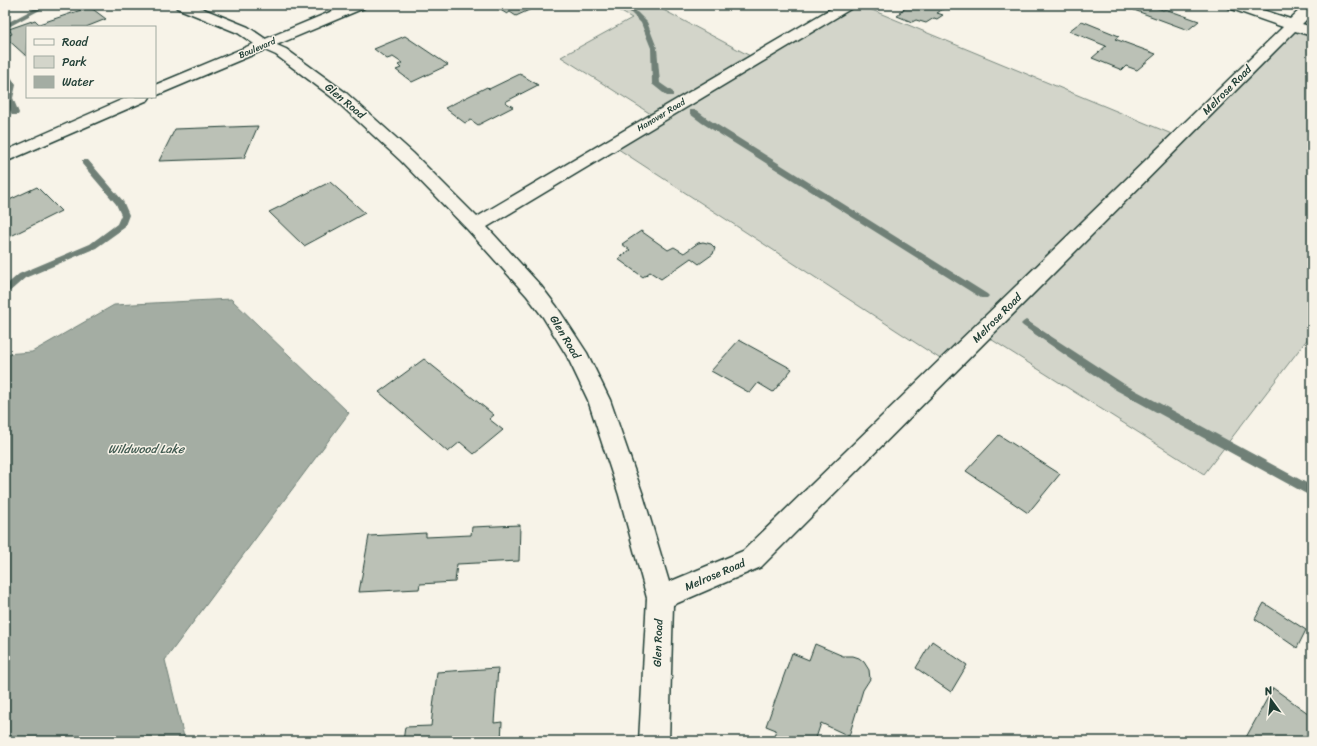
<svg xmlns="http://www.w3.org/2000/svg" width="1317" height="746" font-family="Sriracha,sans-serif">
	<rect width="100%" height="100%" fill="#f7f3e8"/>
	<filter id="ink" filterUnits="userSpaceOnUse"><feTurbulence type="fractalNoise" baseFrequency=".025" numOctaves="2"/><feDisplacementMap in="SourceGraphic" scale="8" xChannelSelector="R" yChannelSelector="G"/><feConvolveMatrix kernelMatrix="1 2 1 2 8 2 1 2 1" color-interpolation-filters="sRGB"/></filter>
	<g filter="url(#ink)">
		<path fill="#d3d5ca" stroke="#79897f" d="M609,5H654L754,58L844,5H860L1179,137L1296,28L1312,33V333L1204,474L978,331L945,362L609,143L654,116L561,57L632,18Z"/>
		<path fill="#a4ada3" stroke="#6f8077" d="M231,299L349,413L165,660L185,741H5V354L32,352L114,305Z"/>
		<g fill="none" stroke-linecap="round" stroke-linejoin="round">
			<path fill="#6f8077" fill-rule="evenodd" d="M41,5H49L5,29V24Z
				M623,5H630L647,22L657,48L660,83L673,92V96H667L652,84L651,48L641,23Z
				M5,72H8L16,85L13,98L19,113L18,115H12L5,98L8,85L5,80Z
				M690,110H696L708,119L987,294L989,296L987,298H981L702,123L690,114Z
				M82,160H88L123,201L129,215L124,228L96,248L25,278L8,293L5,294V286L19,274L90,244L117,224L121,215L116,204L82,164Z
				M1026,320L1124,384L1312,486V497L1116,390L1023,326L1021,324L1023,322Z"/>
		</g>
		<path fill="#bbc1b6" stroke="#1f3d34" d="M492,5H540L516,16L510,12L507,14Z
			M911,5H934L943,9L937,13L943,15L937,19L934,18L926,23L916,20L912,22L897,16L901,13L899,12Z
			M1141,5H1149L1163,10L1165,9L1199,21L1188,30L1134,10Z
			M90,7L106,19L86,27H27L26,56L5,37L12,34L9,29L35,20L39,24Z
			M1082,21L1119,36L1115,39L1156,54L1137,70L1126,66L1122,70L1092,58L1106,46L1069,31Z
			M405,36L448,65L412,82L396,70L401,68L398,65L402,63L393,57L387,59L374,49Z
			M520,74L538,85L505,102L513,107L478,125L471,120L465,123L445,108L487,87L489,89Z
			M258,126L244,158L159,161L175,129Z
			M330,182L365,213L304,246L269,212Z
			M37,187L61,211L5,239V202Z
			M641,231L668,250L674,247L684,253L698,243L703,242L711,244L715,248L713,254L699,264L691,258L661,279L650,272L643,277L618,259L630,250L622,244Z
			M739,340L792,369L773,392L758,383L750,393L711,371Z
			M424,359L494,415L489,419L503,430L474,454L460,442L448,452L379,392Z
			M999,435L1060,474L1028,513L966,471Z
			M520,525L519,561L457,564L455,582L420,584L419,589L359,592L369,536L426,533V537L471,535L472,527Z
			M1264,603L1306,630L1297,648L1255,619Z
			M932,641L967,665L951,692L916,668Z
			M815,644L843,656H853L859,658L864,662L869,670L870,679L863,690L849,736L821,723L815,741H772L776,730L766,726L792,653L809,660Z
			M498,668L494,723L502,722L501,741H403L405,727L431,726L437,672Z
			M1273,688L1312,716V741H1244Z"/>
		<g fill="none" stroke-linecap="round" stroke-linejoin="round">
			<g stroke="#1f3d34" stroke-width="3">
				<path id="minor" d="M175,5H194L248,27L270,42L286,49L345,92L413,153L477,217L837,5H854L852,8L487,227L541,286L557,307L587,353L610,400L643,495L669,582L743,551L1283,27L1229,8L1227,5H1248L1290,19L1305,5H1312V14L1302,24L1312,27V36L1295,31L761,567L673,605L669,741H639L647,598L619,495L588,400L567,356L543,317L527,296L468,230L401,161L333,98L276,55L260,48L238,33L177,8Z"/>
			</g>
			<g stroke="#1f3d34" stroke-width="3">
				<path id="secondary" d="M347,5H366L364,8L155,96V85Z
					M128,97H150L148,100L5,162V151Z"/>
			</g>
			<use href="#minor" fill="#f7f3e8" fill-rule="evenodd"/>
			<use href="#secondary" fill="#f7f3e8" fill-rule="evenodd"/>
		</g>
	</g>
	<g text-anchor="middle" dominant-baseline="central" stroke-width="3" stroke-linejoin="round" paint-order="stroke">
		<g font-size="9" fill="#1f3d34" stroke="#f7f3e8">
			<text transform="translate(257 48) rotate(-23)">Boulevard</text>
			<text transform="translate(661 115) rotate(-31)">Hanover Road</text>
		</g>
		<g font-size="11" fill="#1f3d34" stroke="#f7f3e8">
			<text transform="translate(1227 90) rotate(-45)">Melrose Road</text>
			<text transform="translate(345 101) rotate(40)">Glen Road</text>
			<text transform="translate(997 318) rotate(-45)">Melrose Road</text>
			<text transform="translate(565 337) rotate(59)">Glen Road</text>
			<text transform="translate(715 575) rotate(-23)">Melrose Road</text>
			<text transform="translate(658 643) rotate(-88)">Glen Road</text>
		</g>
		<g font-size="12" font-style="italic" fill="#405950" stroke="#f7f3e8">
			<text x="146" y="449">Wildwood Lake</text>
		</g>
	</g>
	<rect width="1317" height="746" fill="none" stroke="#f7f3e8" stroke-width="20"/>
	<rect x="10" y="10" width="1297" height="726" fill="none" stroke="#1f3d34" stroke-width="1.5" filter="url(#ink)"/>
	<rect x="26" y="26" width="130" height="72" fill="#f7f3e8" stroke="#a1aaa0"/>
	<rect x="34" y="39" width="20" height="6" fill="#f7f3e8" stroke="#a1aaa0"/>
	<text x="62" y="46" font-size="12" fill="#1f3d34">Road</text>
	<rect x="34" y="56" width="20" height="12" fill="#d3d5ca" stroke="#a1aaa0"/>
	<text x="62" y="66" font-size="12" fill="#1f3d34">Park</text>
	<rect x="34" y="76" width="20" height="12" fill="#a4ada3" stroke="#a1aaa0"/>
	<text x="62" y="86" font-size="12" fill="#1f3d34">Water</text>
	<g transform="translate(1271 700) rotate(345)" stroke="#f7f3e8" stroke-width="3" paint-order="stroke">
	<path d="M0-3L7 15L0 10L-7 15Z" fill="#1f3d34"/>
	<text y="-6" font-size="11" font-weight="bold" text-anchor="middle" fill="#1f3d34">N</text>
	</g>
</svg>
